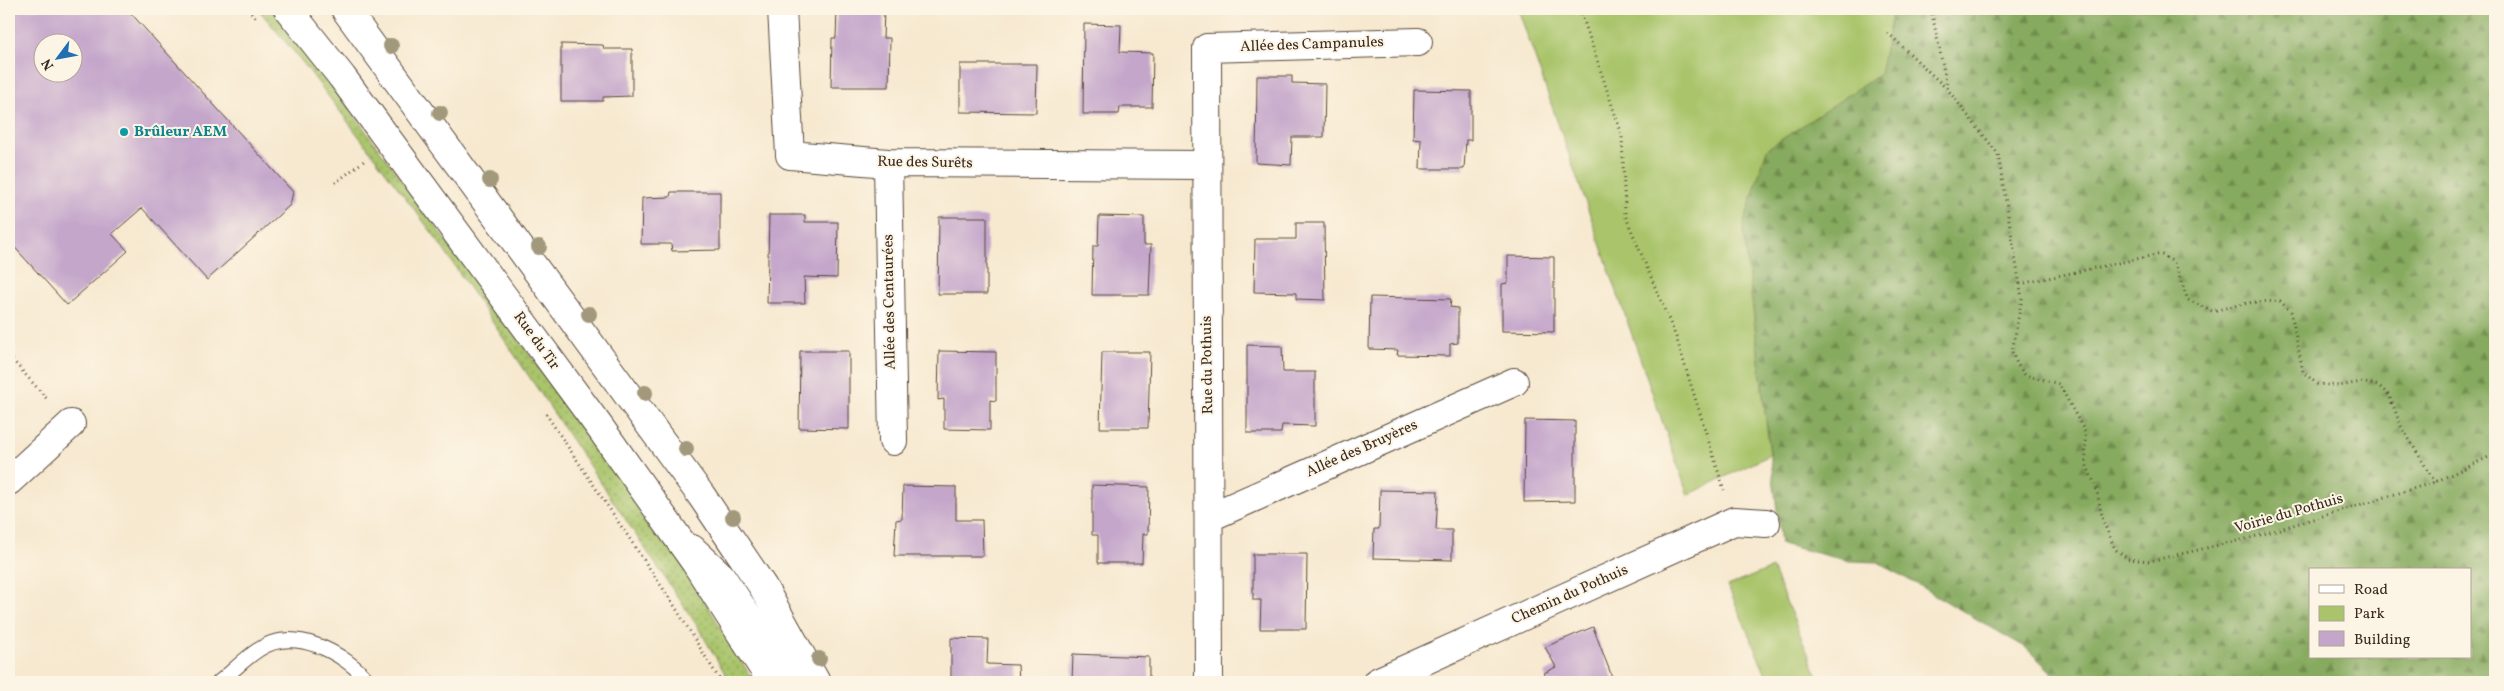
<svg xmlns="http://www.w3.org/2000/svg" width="2504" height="691" font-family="Vollkorn,serif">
	<defs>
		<pattern id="grass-dots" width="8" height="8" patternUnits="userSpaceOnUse" patternTransform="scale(1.25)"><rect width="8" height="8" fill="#a9c46a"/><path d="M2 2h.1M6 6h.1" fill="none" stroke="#8b9f57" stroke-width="1.8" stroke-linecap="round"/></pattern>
		<pattern id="forest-firs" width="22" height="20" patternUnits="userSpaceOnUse" patternTransform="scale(1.25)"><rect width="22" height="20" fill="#86aa5e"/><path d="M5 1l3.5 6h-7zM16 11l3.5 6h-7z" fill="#6f8b4d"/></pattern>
	</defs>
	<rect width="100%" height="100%" fill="#fcf5e5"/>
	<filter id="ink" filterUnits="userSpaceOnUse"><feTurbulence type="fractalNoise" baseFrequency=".02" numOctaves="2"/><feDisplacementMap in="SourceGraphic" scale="10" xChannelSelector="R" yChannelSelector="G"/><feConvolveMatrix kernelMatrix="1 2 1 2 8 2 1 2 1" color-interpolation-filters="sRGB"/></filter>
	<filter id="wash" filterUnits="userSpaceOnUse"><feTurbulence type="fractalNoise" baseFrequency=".0096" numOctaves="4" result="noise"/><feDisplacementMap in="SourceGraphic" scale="20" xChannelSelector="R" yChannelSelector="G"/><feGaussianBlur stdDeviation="1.12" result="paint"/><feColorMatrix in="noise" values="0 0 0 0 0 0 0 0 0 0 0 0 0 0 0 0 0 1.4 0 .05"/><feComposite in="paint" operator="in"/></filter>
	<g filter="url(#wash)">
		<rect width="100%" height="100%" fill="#f7e9d0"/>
		<path fill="url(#grass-dots)" stroke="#727744" d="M258,9H275L292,30L679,559L754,682H730L696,624L433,234L304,64Z"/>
		<path fill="url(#forest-firs)" stroke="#606a3e" fill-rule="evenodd" d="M1893,9H2495V682H2062L2025,647L1878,562L1849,561L1781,544L1743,226L1767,149L1880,74ZM2310,570H2470V657H2310Z"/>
		<path fill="#a9c46a" stroke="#727744" d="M1518,9H1893L1880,74L1767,149L1743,226L1770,455L1688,495Z
			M1772,568L1820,682H1769L1728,586Z"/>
		<g id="blocks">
			<path fill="#c4a6cb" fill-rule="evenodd" d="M9,9H127L293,192L290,205L207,280L142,208L112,234L128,251L67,305L9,241ZM42,42H72V72H42Z
				M837,9H884L883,38H890L889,87H831L832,38H836Z
				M1084,24L1121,25L1120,52L1153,53L1152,107H1120L1119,114H1083Z
				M561,44L603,45L604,49H632V96L603,97V101H561Z
				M960,64H1037L1036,113L960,112Z
				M1257,76H1292V83L1325,84L1324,137H1292L1291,165L1256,163Z
				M1414,90L1471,91V140H1466L1464,169H1420L1421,140L1413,139Z
				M671,192H720V250L672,251L671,244H641L642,198L670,197Z
				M769,215H805V222H838L837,278L804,277L805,303H767Z
				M1099,216L1144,217V245H1151L1149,295H1092L1093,246H1098Z
				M939,217H987V294H938Z
				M1296,223H1324L1325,300L1296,299V293L1254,292L1255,239H1296Z
				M1508,256L1554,257V332L1502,331V284L1508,283Z
				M1370,297L1451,299L1450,307L1458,308V343L1450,344V356L1397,355L1398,350L1369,349Z
				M1247,345L1282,346L1283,372H1315V426L1282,425L1281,433H1247Z
				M800,351H849V429L799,428Z
				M939,351L996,352V401L990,400V430L944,429V399L938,400Z
				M1102,352H1150L1148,428H1100Z
				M1525,420L1575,421V501L1524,502Z
				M1092,485L1149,487L1148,534H1143L1142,563H1098V535H1092Z
				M903,486L956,487V520H982L983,556H894L896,520L902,519Z
				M1380,490L1438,491L1436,530H1452V560L1373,558L1374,529H1379Z
				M1253,554H1307L1306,629H1260L1261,600H1253Z
				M1593,627L1614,682H1548L1544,673L1556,667L1545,647Z
				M951,638L988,639L987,664L1018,665L1019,682H951Z
				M1073,654L1149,657V682H1072Z"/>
		</g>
	</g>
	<g filter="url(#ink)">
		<use href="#blocks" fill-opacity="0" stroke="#574739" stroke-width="1"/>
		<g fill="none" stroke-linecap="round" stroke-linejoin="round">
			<g stroke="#574739" stroke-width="16">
				<path id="lane" d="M219,682C232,672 244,659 258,650C294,625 345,653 369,682"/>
			</g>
			<g stroke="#574739" stroke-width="30">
				<path id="street" d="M782,9L790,155L888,163L1206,165
					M888,163L893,441
					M9,481L71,424
					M1210,517L1514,382
					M692,549L721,576L770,649L786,682
					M1209,682L1207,48L1418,42
					M1377,682L1734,521L1766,523"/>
			</g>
			<g stroke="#574739" stroke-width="30">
				<path id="secondary" d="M288,9L342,77L601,429L695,562L772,682
					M345,9L701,495L763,587L816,682"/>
			</g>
			<path stroke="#574739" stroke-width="3" stroke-dasharray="1 4" stroke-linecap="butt" d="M248,9L256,18
				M1580,9L1622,135L1625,215L1676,337L1724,490
				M1931,9L1948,90L1998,154L2022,298L2012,352L2017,364L2025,375L2059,384L2085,432L2086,464L2096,487L2103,521L2115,549L2128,559L2150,561L2250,538L2435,482L2495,454
				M1888,33L1947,89
				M335,183L364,161
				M2020,284L2160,254L2174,262L2188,300L2212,311L2253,302L2280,301L2291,312L2303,372L2317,384L2339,386L2361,382L2379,386L2389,395L2401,426L2435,482
				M9,356L48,400
				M546,414L672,602L721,682"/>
			<use href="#lane" stroke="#fff" stroke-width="14"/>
			<use href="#street" stroke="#fff" stroke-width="28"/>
			<use href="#secondary" stroke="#fff" stroke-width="28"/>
		</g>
		<g fill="#a2997b">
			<circle cx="391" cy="46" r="8"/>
			<circle cx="440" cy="113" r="8"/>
			<circle cx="490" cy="180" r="8"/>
			<circle cx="539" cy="247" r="8"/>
			<circle cx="589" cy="314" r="8"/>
			<circle cx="645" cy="393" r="8"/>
			<circle cx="686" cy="449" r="8"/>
			<circle cx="733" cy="517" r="8"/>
			<circle cx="819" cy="659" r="8"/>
		</g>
	</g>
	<circle fill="#0f9aa8" stroke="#fcf5e5" stroke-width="2" cx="124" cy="132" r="5"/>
	<g text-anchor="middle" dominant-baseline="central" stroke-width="4" stroke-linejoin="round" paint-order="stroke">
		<g font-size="15" fill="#3b2a1e" stroke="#fcf5e5">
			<text transform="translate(1312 45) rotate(-2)">Allée des Campanules</text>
			<text transform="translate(925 163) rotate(1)">Rue des Surêts</text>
			<text transform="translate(890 302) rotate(-91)">Allée des Centaurées</text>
			<text transform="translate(536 341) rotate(54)">Rue du Tir</text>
			<text transform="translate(1208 365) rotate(-91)">Rue du Pothuis</text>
			<text transform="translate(1362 449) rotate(-24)">Allée des Bruyères</text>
			<text transform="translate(2289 514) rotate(-16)">Voirie du Pothuis</text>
			<text transform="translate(1570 595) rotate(-24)">Chemin du Pothuis</text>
		</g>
		<g font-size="15" font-weight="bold" fill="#0d838f" stroke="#fcf5e5" text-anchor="start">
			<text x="134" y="132">Brûleur AEM</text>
		</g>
	</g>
	<rect width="2504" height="691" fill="none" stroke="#fcf5e5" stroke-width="30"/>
	<rect x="2309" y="568" width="162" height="90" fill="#fcf5e5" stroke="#afa495"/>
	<rect x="2319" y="585" width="25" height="8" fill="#ffffff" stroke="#afa495"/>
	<text x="2354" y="594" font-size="15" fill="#3b2a1e">Road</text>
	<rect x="2319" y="606" width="25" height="15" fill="#a9c46a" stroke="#afa495"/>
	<text x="2354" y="618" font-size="15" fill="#3b2a1e">Park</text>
	<rect x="2319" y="631" width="25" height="15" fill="#c4a6cb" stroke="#afa495"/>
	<text x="2354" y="644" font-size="15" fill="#3b2a1e">Building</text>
	<g transform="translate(58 58) rotate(238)"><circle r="24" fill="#fcf5e5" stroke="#afa495"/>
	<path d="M0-4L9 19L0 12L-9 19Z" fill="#1f6fb2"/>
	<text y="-8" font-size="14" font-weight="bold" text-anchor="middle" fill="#3b2a1e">N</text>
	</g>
</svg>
